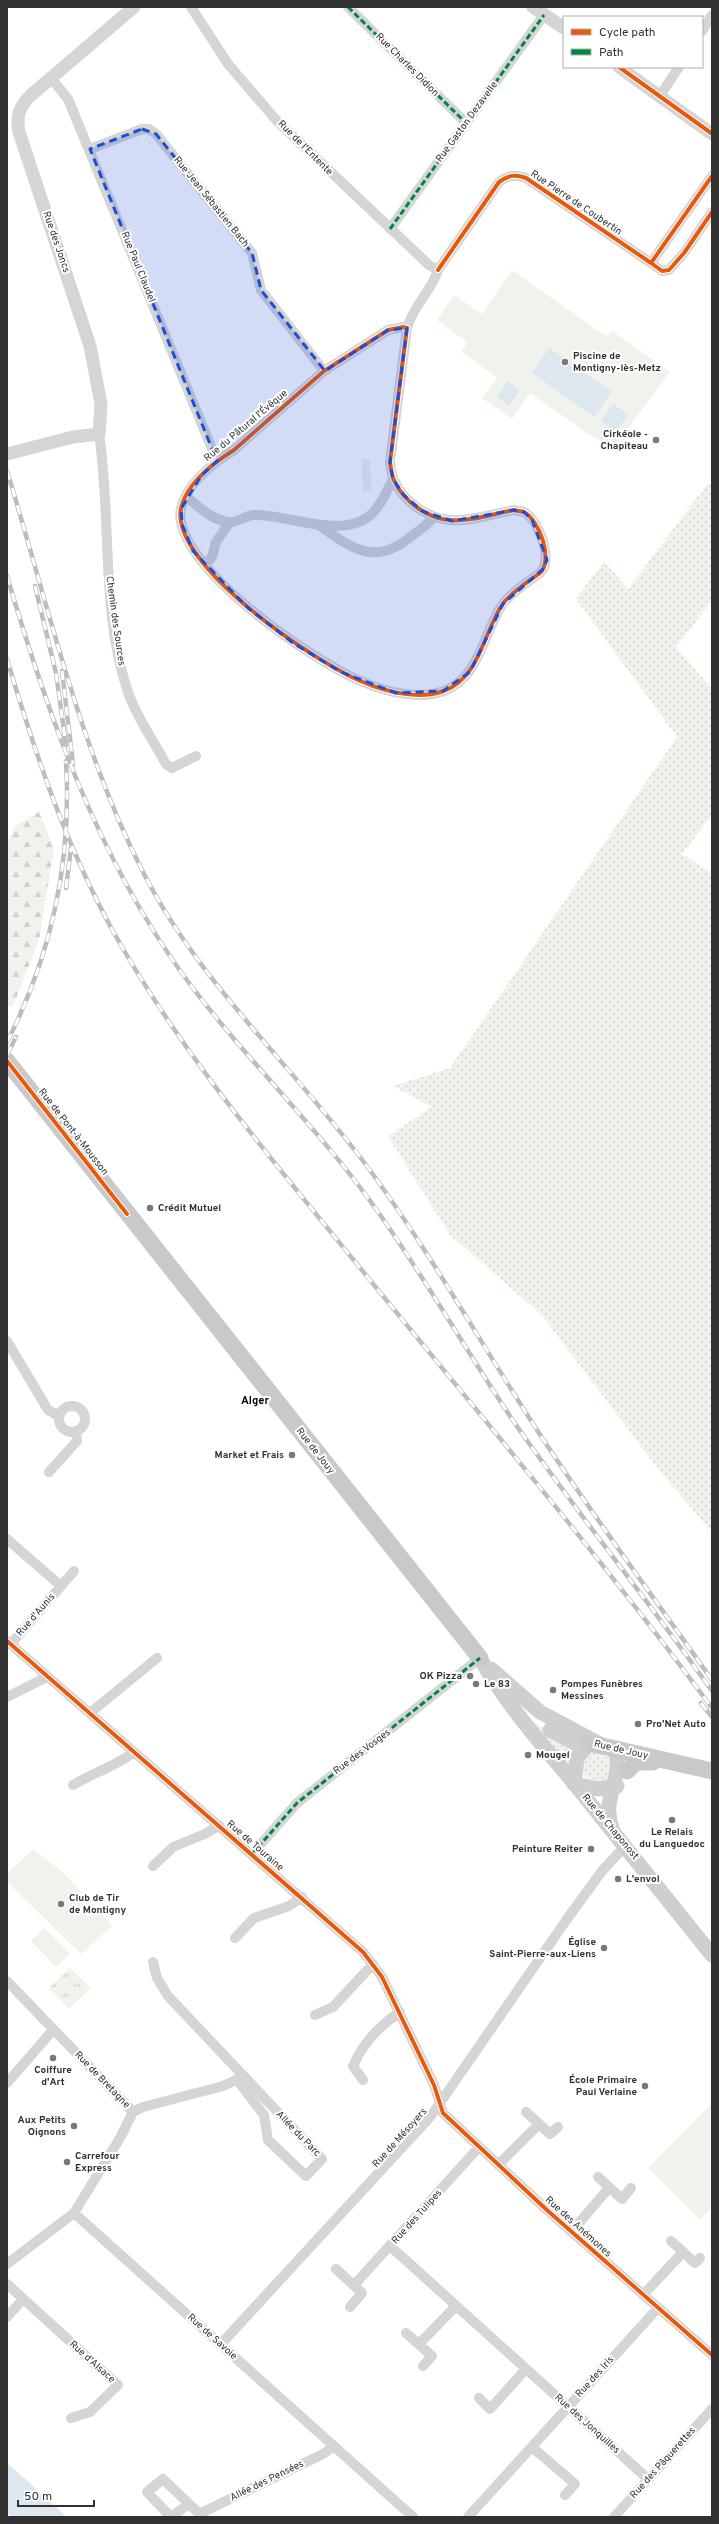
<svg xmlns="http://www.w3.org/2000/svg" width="719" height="2524" font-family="Overpass,sans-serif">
	<defs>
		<pattern id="grass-dots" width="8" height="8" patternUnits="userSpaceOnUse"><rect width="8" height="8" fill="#f0f3ec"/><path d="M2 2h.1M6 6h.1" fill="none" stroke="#ced1cb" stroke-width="1.8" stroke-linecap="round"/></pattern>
		<pattern id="forest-firs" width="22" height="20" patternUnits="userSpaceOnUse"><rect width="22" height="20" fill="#f0f3ec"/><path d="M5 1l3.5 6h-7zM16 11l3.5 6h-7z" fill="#ced1cb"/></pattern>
		<pattern id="park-tufts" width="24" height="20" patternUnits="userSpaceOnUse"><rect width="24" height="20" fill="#f0f3ec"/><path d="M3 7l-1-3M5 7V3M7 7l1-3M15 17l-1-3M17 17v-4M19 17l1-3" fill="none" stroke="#ced1cb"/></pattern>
	</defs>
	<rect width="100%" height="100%" fill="#fff"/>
	<path fill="url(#grass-dots)" d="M708,483L712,486V601L676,647L712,689V815L682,854L712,873V1532L658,1469L542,1315L450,1235L388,1136L432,1107L393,1086L450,1068L677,737L576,599L604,561L628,589Z
		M526,1718L577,1747L570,1774Z
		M591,1752L612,1757L610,1780L601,1783C585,1779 581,1776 582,1759Z"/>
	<path fill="url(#forest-firs)" d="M39,812L54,848L39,940L13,1006H7V845L14,827Z"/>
	<path fill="url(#park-tufts)" d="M70,1968L91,1988L69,2009L49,1988Z"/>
	<path fill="#f0f3ec" d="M512,270L607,337L612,331L670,372L612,450L530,393L512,419L482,398L497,378L462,352L467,342L437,320L454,295L482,314Z
		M362,459H370L371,491L363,492Z
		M33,1849L63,1872L112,1926L81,1954L7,1882V1874Z
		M44,1928L70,1954L56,1967L31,1941Z
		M712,2103V2206L700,2220L648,2168Z"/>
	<path fill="#dde7f0" d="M549,348L612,392L594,417L532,373Z
		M508,381L520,390L509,406L497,397Z
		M613,404L628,415L616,432L601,421Z
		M7,2463L12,2467L67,2517H12L7,2513Z"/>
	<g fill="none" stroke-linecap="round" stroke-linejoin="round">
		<path stroke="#d5d5d5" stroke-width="10" d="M191,7L228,64L277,121L429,265L438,270
			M348,7L466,123
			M702,31L712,15
			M51,78L68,99L217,461
			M659,97L679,67
			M90,149L142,129H149L156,134L252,253L261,290L324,371
			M712,176L651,263L662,271L669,270L684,253L712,212
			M390,229L544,15
			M403,327L407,328L390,462C391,467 391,474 394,480C403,501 428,519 451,520C469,522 496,513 514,510C517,511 521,511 524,512C539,520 554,560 540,573C528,582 510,593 502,605C483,634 480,677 444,691C419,700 386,692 363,682C317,664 169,564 181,508C187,483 213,463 234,450L324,371L388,330Z
			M407,328C414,304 431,292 438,270L499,182C509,175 515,174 526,178L651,263
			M99,434C112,518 100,614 129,695C138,719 154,742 166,764L172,768L196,756
			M186,496C199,507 209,518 227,522C235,524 245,516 253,515C284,513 339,539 368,517C380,508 386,492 393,479
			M320,526C355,551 376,566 413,535C420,530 428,524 434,517
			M205,565L212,557L216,542L229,523
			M7,1341L48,1410L59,1416
			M59 1419a13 13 0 1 1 26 0a13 13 0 1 1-26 0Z
			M49,1472L77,1441L76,1431
			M7,1539L61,1586
			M7,1641L363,1952L382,1977L434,2085L443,2113L548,2211L712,2355
			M11,1644L74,1571
			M7,1697L47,1677
			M90,1713L157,1658
			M73,1785C93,1773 116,1766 134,1752
			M252,1854L297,1803L480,1658
			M153,1866L173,1847L207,1833L219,1825
			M235,1938L254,1918L289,1906L302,1897
			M153,1962L157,1978L168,1996L322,2159L306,2176L268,2140L264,2115L238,2081
			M7,1981L133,2112L120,2138L74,2213
			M315,2015L333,2007L373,1964
			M363,2080L353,2066C363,2043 379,2026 400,2012
			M7,2083L53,2030
			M133,2112L143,2107L223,2086L242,2077
			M526,2112L550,2134L558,2127
			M498,2165L539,2124
			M598,2177L622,2199L631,2188
			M571,2232L609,2188
			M671,2241L695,2263L700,2258
			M390,2246L648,2479
			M7,2264L74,2213L413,2517
			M336,2269L362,2293L350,2307
			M7,2284L118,2385L90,2412L71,2418
			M354,2285L479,2147
			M643,2295L683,2252
			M7,2317L23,2299
			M406,2333L432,2356L423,2366
			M221,2344L431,2116L567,1919L602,1871L625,1846
			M419,2344L456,2306
			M479,2398L490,2409L526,2369
			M532,2447L575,2484L565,2495
			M199,2514L323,2454L334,2446
			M171,2517L147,2492L163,2479L203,2517
			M171,2517L189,2504
			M468,2517L658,2308
			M614,2517L712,2409"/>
		<path stroke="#d5d5d5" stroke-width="13" d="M533,7L564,28
			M619,67L712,134
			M7,454L73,437L99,434L101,404L90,346L19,132C16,117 19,107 30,96L134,7"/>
		<path stroke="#cfcfcf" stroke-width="15" d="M480,1658C506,1704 540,1742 573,1782C619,1840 666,1897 712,1955
			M491,1669L540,1712L602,1745
			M550,1730L579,1745L589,1743
			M574,1784L577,1758L589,1743
			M574,1784L598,1789L617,1786
			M613,1831C599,1797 625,1780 615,1749"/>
		<path stroke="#c9c9c9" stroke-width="17" d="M7,1061L480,1658
			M589,1743L712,1771
			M627,1771L636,1762H653"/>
		<g stroke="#bdbdbd" stroke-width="4.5">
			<path id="rail" d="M7,471C48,604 80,750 144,874C202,987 298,1071 372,1173C433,1257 484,1349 541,1436C595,1519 655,1599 712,1680
				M7,576C48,715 96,853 181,972C238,1051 310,1119 368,1198C421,1270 464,1348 514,1422C577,1513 648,1600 712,1691
				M35,586L56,673L66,745
				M7,659C35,753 66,846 114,933C180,1051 267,1154 352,1258C473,1407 598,1553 712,1708
				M62,671L73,764
				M66,888L71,848
				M7,1042C52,954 72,860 66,761
				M7,1055L16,1037
				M701,1703L712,1717"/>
		</g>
		<use href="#rail" stroke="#fff" stroke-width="3" stroke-dasharray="9" stroke-linecap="butt"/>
		<path stroke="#00873e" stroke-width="3" stroke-dasharray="6 3" stroke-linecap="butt" d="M348,7L466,123
			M390,229L544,15
			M252,1854L297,1803L480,1658"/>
		<g stroke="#fff" stroke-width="6">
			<path id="cycleway" d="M619,67L711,133
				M712,176L651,263L662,271L669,270L684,253L712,212
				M438,270L499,182C509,175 515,174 526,178L651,263
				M403,327L407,328L390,462C391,467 391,474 394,480C403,501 428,519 451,520C469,522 496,513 514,510C517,511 521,511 524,512C539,520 554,560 540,573C528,582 510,593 502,605C483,634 480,677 444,691C419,700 386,692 363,682C317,664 169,564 181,508C187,483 213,463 234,450L324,371L388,330Z
				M7,1061L127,1214
				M7,1641L363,1952L382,1977L434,2085L443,2113L548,2211L712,2355"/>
		</g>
		<use href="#cycleway" stroke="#e8590c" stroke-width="4"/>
	</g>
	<path fill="#1d4ed8" fill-opacity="0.2" stroke="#1d4ed8" stroke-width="3" stroke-dasharray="8 5" stroke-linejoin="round" d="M142,129L156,134L252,253L261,290L325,371L388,330L407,328L390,462L393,479L404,495L422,511L452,521L514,510L524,512L532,520L547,560L543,569L503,604L470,672L443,691L396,693L341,672L293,643L248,608L193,551L182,524L181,509L201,476L217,461L90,149Z"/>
	<g fill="#797979" stroke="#fff" stroke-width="1.5">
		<circle cx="565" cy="362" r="4"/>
		<circle cx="656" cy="440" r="4"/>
		<circle cx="150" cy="1208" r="4"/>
		<circle cx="292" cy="1455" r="4"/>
		<circle cx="470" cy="1676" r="4"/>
		<circle cx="476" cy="1684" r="4"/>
		<circle cx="553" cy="1690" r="4"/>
		<circle cx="638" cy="1724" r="4"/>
		<circle cx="528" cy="1755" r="4"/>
		<circle cx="672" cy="1820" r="4"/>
		<circle cx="591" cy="1849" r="4"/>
		<circle cx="618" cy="1879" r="4"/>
		<circle cx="61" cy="1904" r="4"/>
		<circle cx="604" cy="1948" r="4"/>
		<circle cx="53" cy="2058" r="4"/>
		<circle cx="645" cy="2086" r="4"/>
		<circle cx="74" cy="2126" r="4"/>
		<circle cx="67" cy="2162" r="4"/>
	</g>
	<g text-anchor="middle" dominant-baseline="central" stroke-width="4" stroke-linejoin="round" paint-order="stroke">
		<g font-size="10" fill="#313131" stroke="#fff">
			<text transform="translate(407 65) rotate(45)">Rue Charles Didion</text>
			<text transform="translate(467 122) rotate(-54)">Rue Gaston Dezavelle</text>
			<text transform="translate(305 148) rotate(45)">Rue de l'Entente</text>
			<text transform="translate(211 202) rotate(51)">Rue Jean Sébastien Bach</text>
			<text transform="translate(576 203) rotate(34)">Rue Pierre de Coubertin</text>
			<text transform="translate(56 242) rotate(71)">Rue des Joncs</text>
			<text transform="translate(138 267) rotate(68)">Rue Paul Claudel</text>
			<text transform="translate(246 426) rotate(-40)">Rue du Pâtural l'Évêque</text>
			<text transform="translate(115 621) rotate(82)">Chemin des Sources</text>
			<text transform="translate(73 1132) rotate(52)">Rue de Pont-à-Mousson</text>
			<text transform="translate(315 1451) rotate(52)">Rue de Jouy</text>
			<text transform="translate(36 1615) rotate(-49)">Rue d'Aunis</text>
			<text transform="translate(621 1750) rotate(13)">Rue de Jouy</text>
			<text transform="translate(362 1752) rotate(-37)">Rue des Vosges</text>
			<text transform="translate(610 1827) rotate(50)">Rue de Chaponost</text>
			<text transform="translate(255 1846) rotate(41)">Rue de Touraine</text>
			<text transform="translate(102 2080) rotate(46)">Rue de Bretagne</text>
			<text transform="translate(298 2134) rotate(46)">Allée du Parc</text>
			<text transform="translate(400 2138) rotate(-48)">Rue de Mésoyers</text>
			<text transform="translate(417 2217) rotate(-48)">Rue des Tulipes</text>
			<text transform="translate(578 2227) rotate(42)">Rue des Anémones</text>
			<text transform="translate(212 2337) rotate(42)">Rue de Savoie</text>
			<text transform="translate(92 2362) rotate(42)">Rue d'Alsace</text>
			<text transform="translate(595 2377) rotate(-48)">Rue des Iris</text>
			<text transform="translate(587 2424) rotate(42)">Rue des Jonquilles</text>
			<text transform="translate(663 2463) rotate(-48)">Rue des Pâquerettes</text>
			<text transform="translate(267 2481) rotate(-26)">Allée des Pensées</text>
		</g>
		<g font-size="10" font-weight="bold" fill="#313131" stroke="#fff" text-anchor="start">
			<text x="573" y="356">Piscine de<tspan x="573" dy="12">Montigny-lès-Metz</tspan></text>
			<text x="648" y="434" text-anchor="end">Cirkéole -<tspan x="648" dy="12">Chapiteau</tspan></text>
			<text x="158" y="1208">Crédit Mutuel</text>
			<text x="284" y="1455" text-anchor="end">Market et Frais</text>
			<text x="462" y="1676" text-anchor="end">OK Pizza</text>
			<text x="484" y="1684">Le 83</text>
			<text x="561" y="1684">Pompes Funèbres<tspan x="561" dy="12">Messines</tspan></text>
			<text x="646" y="1724">Pro'Net Auto</text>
			<text x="536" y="1755">Mougel</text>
			<text x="672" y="1832" text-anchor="middle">Le Relais<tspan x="672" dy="12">du Languedoc</tspan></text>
			<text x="583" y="1849" text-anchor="end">Peinture Reiter</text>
			<text x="626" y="1879">L'envol</text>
			<text x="69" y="1898">Club de Tir<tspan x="69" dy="12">de Montigny</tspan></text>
			<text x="596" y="1942" text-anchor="end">Église<tspan x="596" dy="12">Saint-Pierre-aux-Liens</tspan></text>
			<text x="53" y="2070" text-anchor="middle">Coiffure<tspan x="53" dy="12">d'Art</tspan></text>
			<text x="637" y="2080" text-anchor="end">École Primaire<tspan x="637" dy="12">Paul Verlaine</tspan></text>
			<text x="66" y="2120" text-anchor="end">Aux Petits<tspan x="66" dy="12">Oignons</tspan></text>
			<text x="75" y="2156">Carrefour<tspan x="75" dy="12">Express</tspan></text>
		</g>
		<g font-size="11" font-weight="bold" fill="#000" stroke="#fff">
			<text x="255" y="1401">Alger</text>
		</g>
	</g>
	<rect width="719" height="2524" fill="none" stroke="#313131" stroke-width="16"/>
	<rect x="563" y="16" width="140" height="52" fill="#ffffff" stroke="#adadad"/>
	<rect x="571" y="29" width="20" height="6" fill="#e8590c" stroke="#adadad"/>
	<text x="599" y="36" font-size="12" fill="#313131">Cycle path</text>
	<rect x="571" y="49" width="20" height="6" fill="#00873e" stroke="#adadad"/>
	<text x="599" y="56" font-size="12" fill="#313131">Path</text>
	<path d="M18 2500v6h76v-6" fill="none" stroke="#313131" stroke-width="2"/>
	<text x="24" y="2500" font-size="12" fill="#313131" stroke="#ffffff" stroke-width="3" paint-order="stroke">50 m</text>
</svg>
